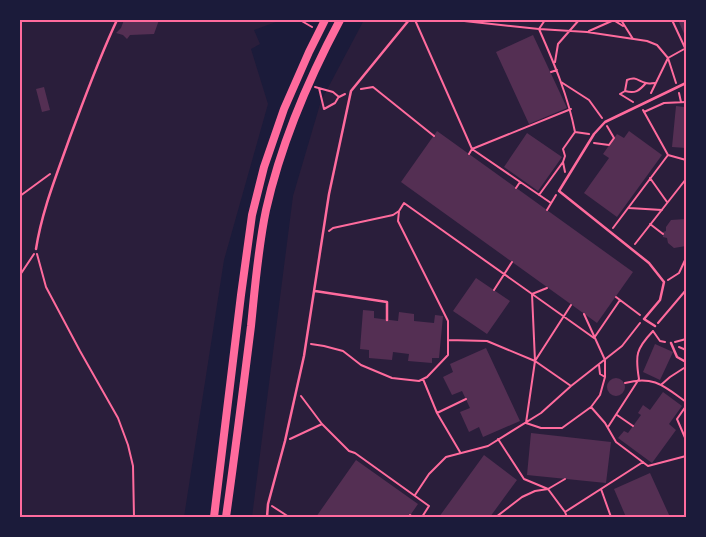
<svg xmlns="http://www.w3.org/2000/svg" width="706" height="537" font-family="Ubuntu,sans-serif">
	<rect width="100%" height="100%" fill="#1b1b3a"/>
	<path fill="#2a1e3b" d="M20,20H277L276,22L254,30L260,44L251,49L268,104L224,260L184,517H20Z
		M364,20H686V517H252L293,196L321,101Z"/>
	<path fill="#542f53" d="M124,20H159L154,34L130,35L127,39L123,35L116,33L121,28Z
		M678,20H686V38Z
		M533,35L567,108L529,124L496,52Z
		M44,87L50,110L42,112L36,89Z
		M685,101H686V148L672,147L676,106L684,107Z
		M437,131L633,272L597,323L401,182Z
		M629,131L662,155L617,217L584,193L609,158L603,154L617,134L624,138Z
		M527,133L562,157L538,191L504,167Z
		M686,219V246L674,248L668,243L667,238L663,237V232L666,231V227L671,220Z
		M476,278L510,301L487,334L453,311Z
		M363,310L374,311V318L398,321L399,312L414,314V321L434,323L435,315L443,316L439,358H432V363L408,361L409,354L393,352L392,360L369,358V350L360,349Z
		M655,344L673,352L660,380L643,372Z
		M486,348L520,421L483,437L479,427L469,432L460,412L470,408L462,391L452,395L443,377L453,372L450,364Z
		M607 387a9 9 0 1 1 18 0a9 9 0 1 1-18 0Z
		M663,392L682,406L669,424L676,430L652,463L618,438L624,431L628,433L641,415L638,413L643,405L650,410Z
		M531,433L611,442L606,483L527,475Z
		M484,455L517,480L490,517H439Z
		M356,460L418,504L409,517H316Z
		M650,473L670,517H626L614,489Z"/>
	<g fill="none" stroke-linecap="round" stroke-linejoin="round">
		<path stroke="#ff6b9d" stroke-width="2" d="M300,20L312,27
			M415,20L472,149L551,203
			M455,20L539,29L587,32L647,41L657,45L668,58L676,83
			M621,20L633,39
			M672,20L686,50
			M615,21L623,26
			M589,31L614,20
			M555,62L558,44L579,20
			M551,72L557,70
			M561,82L589,100L602,118
			M646,83C639,91 635,94 625,91L627,80C636,76 638,81 646,83C649,84 652,83 655,83
			M315,87L333,92L339,97L345,94
			M319,88L324,109L335,103L338,98
			M361,89L373,87L434,136
			M625,91L620,94L633,102
			M651,93L668,58L686,48
			M679,93L681,102
			M643,110L668,155L686,160
			M644,112L664,103L686,102
			M575,132L589,134
			M594,143L609,145L614,138L607,126
			M469,154L472,149L571,109
			M563,162L565,172
			M650,178L667,202
			M516,188L520,182
			M539,195L563,162L565,156L563,149L575,132C568,96 554,63 539,29L545,20
			M20,196L50,174
			M629,208L662,210
			M547,210L556,195
			M399,211L404,203L594,338L620,300
			M650,224L663,234
			M613,228L668,155
			M635,244L686,179
			M37,254L46,287L80,351L118,418L128,445L133,466L134,517
			M20,275L34,254
			M668,280L679,273L686,258
			M547,288L532,294L535,361L526,423L541,428H562L591,407L600,395L605,377V360L584,314
			M494,290L512,262
			M616,297L640,315
			M658,323L686,290
			M653,331L660,341L665,342
			M448,340L487,341L535,361L571,386
			M675,342L686,339
			M311,344L324,346L343,351L361,365L392,378L419,381L427,377L448,355V321L398,221L399,211L393,215L333,228L329,231
			M679,347L686,350
			M535,361L571,305
			M599,365L600,374L605,377
			M423,379L437,413L460,452
			M625,383C653,375 664,386 686,402
			M662,384L670,377L684,368
			M301,396L322,424L349,451L355,453L429,506L422,517
			M686,406L677,419L686,440
			M591,407L605,423L616,442L648,466L686,456
			M437,413L466,399
			M617,415L633,426
			M608,427L639,379C635,355 636,349 653,331
			M290,439L322,424
			M498,439L524,479L548,489L565,512L567,517
			M601,489L611,517
			M415,495L429,474L446,457L488,446L541,413L571,386L622,346L640,323
			M272,506L289,517
			M565,512L643,462
			M410,515L413,517
			M496,517L522,497L535,491L548,489L565,479"/>
		<path stroke="#ff6b9d" stroke-width="2.5" d="M36,249C42,210 57,174 70,137C85,97 99,58 117,20
			M315,291L387,302V320
			M655,326L644,319L660,300L664,282L649,263L559,191L594,134L605,122L686,83
			M671,343L677,357L686,362
			M267,517L268,504L285,441L304,356L329,194L351,91L409,20"/>
		<path stroke="#ff6b9d" stroke-width="8" d="M214,517L241,295L252,215L264,167L284,109L309,52L325,20
			M226,517C235,453 243,390 251,326C255,287 258,248 266,210C281,143 308,80 340,20"/>
	</g>
	<rect width="706" height="537" fill="none" stroke="#1b1b3a" stroke-width="42"/>
	<rect x="21" y="21" width="664" height="495" fill="none" stroke="#ff6b9d" stroke-width="2"/>
</svg>
